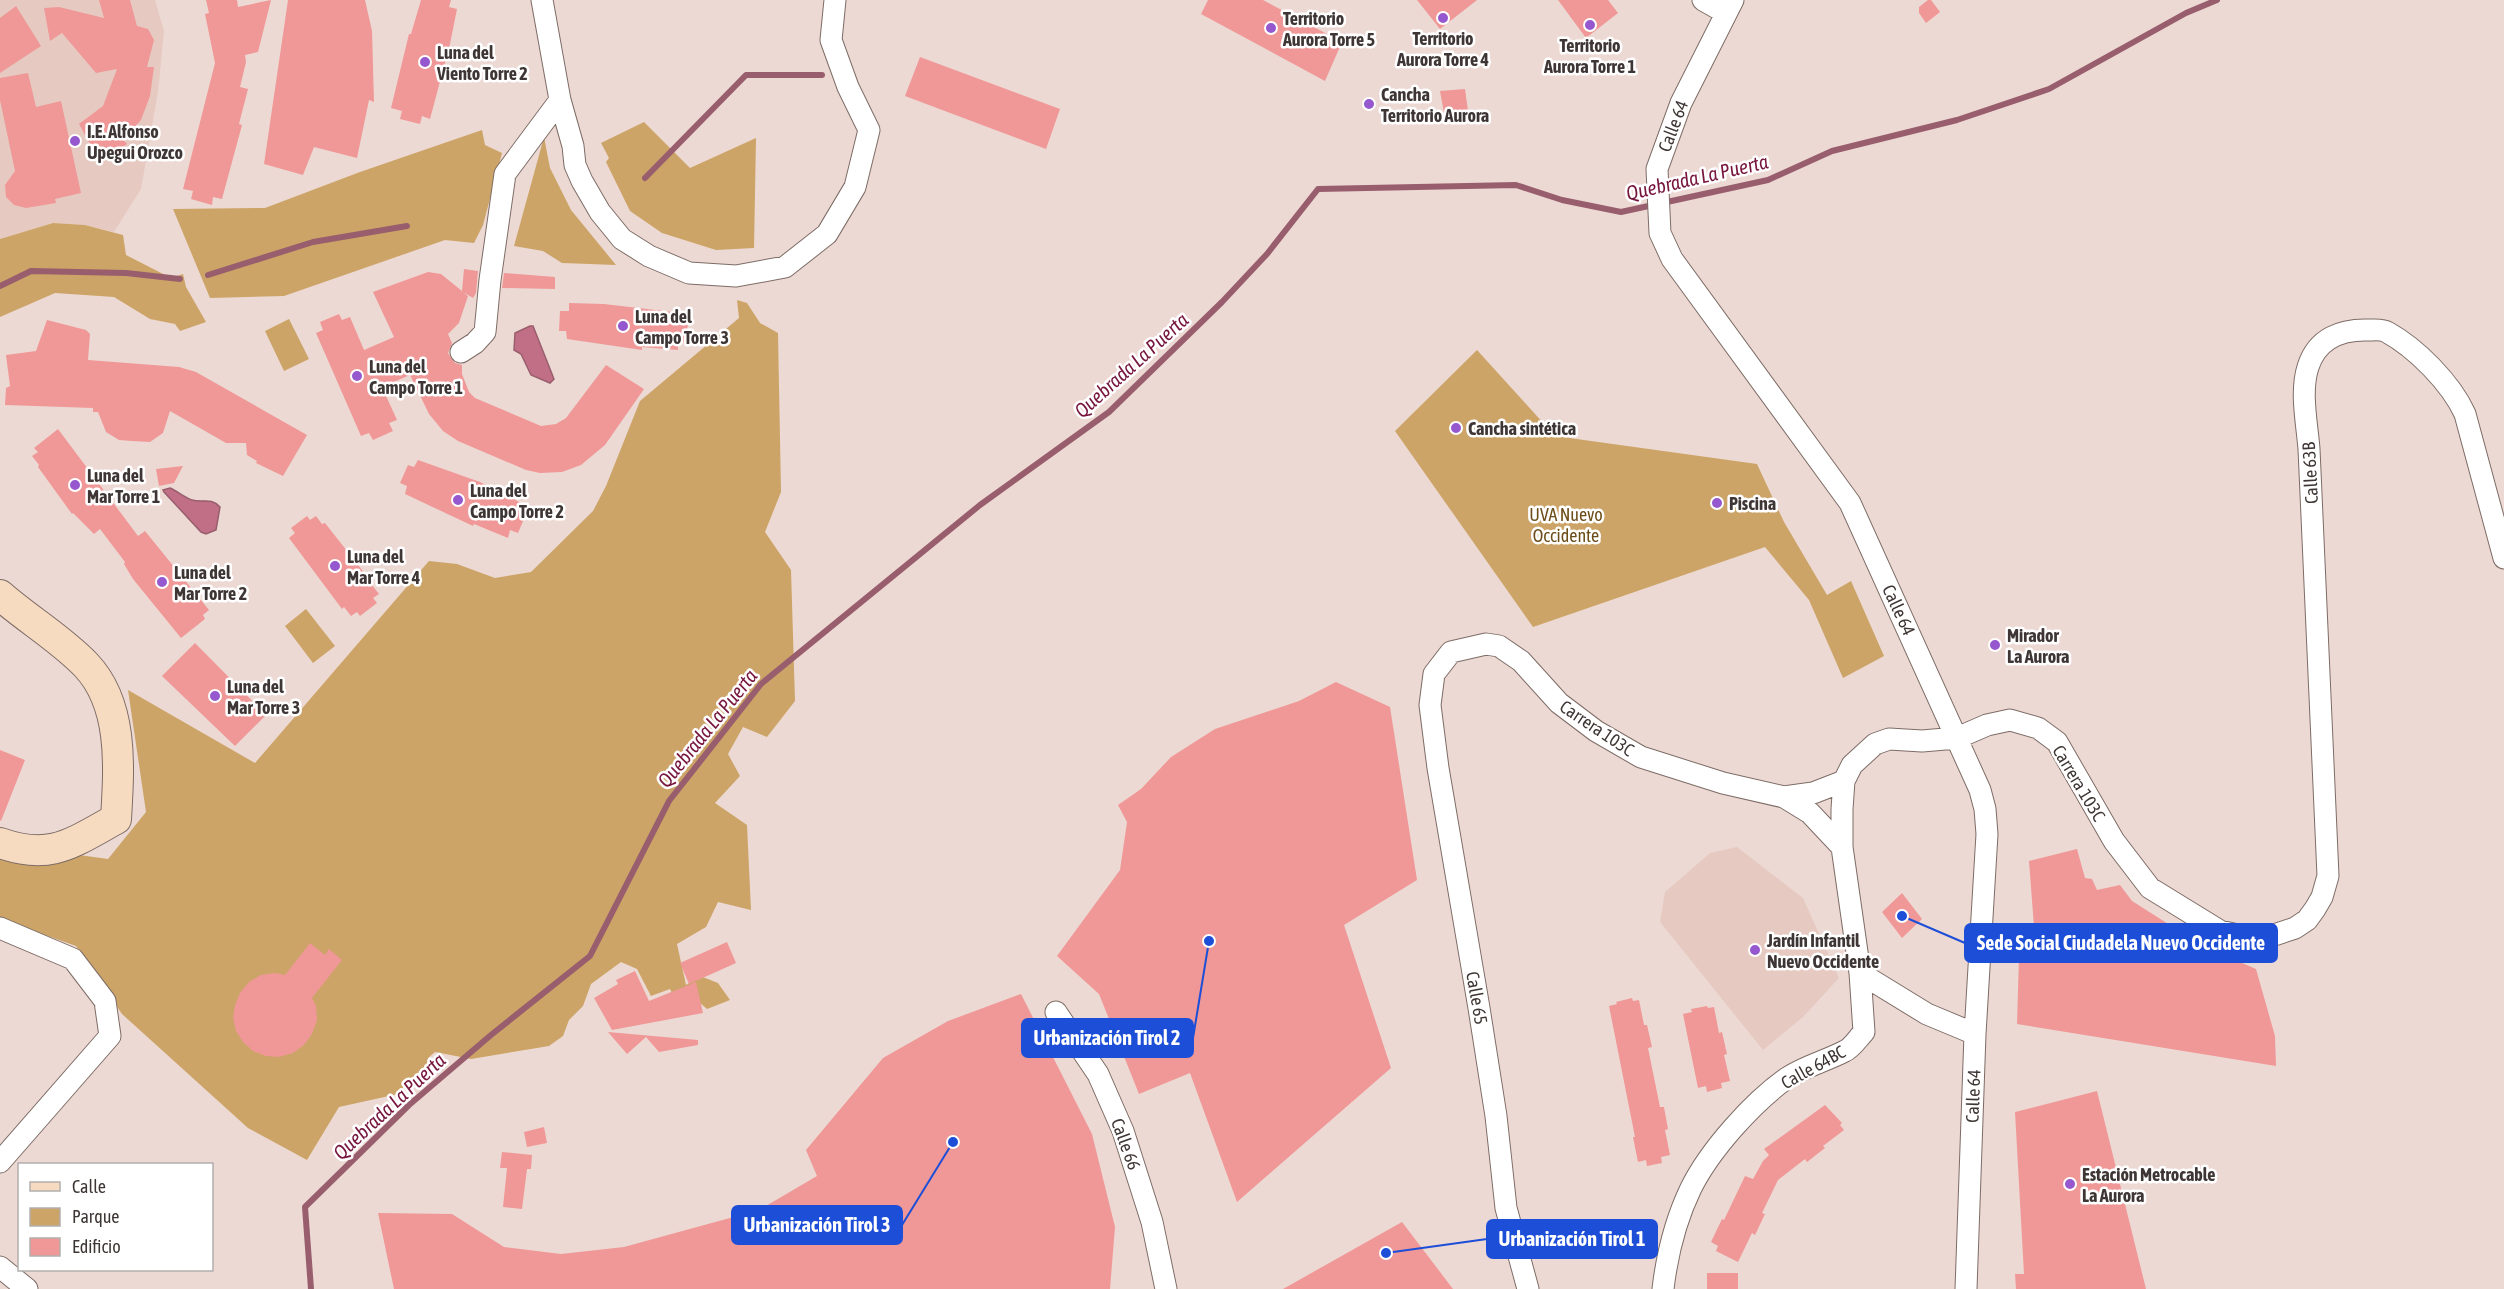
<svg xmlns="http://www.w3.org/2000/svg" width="2504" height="1289" font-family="'Asap Condensed',sans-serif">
	<rect width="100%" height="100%" fill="#edd9d3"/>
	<path fill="#e6cac1" d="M0,0H155L164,31L158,92L141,189L114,232L85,225L53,223L0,239Z
		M1737,847L1803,898L1839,978L1803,1017L1763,1050L1660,922L1665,892L1710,853Z"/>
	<path fill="#cca467" d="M644,122L690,168L756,138L754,248L716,250L662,233L630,211L606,162L609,158L601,143Z
		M482,130L485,145L502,153L483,225L474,243L445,240L284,296L210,298L173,209L265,208L360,172Z
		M544,137L550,168L571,210L616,265L562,263L543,251L514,246Z
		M53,223L85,225L123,235L126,255L171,278L183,274L186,287L206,322L180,331L175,324L150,319L114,297L55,293L0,317V239Z
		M737,300L747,303L760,323L778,333L781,492L765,532L791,570L795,701L767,737L743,727L728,754L740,776L715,803L747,825L751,910L718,902L706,927L677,944L686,985L700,976L718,983L730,1000L707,1009L691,995L676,1001L670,989L651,996L637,969L621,962L591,984L583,1006L569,1020L563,1036L549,1046L471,1059L435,1052L428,1058L429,1074L405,1085L398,1094L339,1107L307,1160L248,1128L122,1014L76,946L0,919V844L108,859L146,812L128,690L255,763L429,561L457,564L495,578L531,572L593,511L606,486L640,401L739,318Z
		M289,319L309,359L284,371L265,331Z
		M1477,350L1555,436L1757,464L1784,522L1827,595L1851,581L1884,656L1843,678L1809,600L1765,547L1533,627L1395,431Z
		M306,609L335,646L313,663L285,626Z"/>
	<path fill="#c06f86" stroke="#995e6d" stroke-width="1.5" d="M530,326H533L554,379L550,383L531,375L521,354L514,350L515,333Z
		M170,488C177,491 185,498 192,500C203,503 211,497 220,507L216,530L206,534L201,532L164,492L163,490Z"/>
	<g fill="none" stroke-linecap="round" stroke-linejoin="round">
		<path stroke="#995e6d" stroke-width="6" d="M645,178L746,75H822
			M208,275L313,242L407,226
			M0,286L31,271L126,273L180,279
			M311,1289L305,1207L409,1105L491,1035L590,956L669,801L761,684L980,505L1109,412L1222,302L1267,254L1318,189L1516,185L1562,200L1621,212L1768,180L1832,151L1957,120L2049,89L2186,13L2217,0"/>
	</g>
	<path fill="#ef9897" d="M99,0H130L137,26L148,29L154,40L147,67H154L150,96L141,120L123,139L127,144L101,164L79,124L103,106L117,69L96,73L62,33L50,41L44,8L59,7L104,18Z
		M206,0H237L238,7L271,0L258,52L245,55L246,62L240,87L248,89L239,124L242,125L222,199L213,197L212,205L191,199L193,191L183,189L215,63L205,14L209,13Z
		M288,0H365L372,31L374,102L369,100L357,158L314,147L303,175L264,164Z
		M421,0H451L449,7L457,9L450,44L430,119L422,116L420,124L400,119L402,111L391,108L409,34H411Z
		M1208,0H1263L1342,42L1325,81L1201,14Z
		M1417,0H1477L1440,29Z
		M1558,0H1608L1618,13L1586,38Z
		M1928,0H1931L1940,12L1926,23L1919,13V7Z
		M16,6L41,46L0,73V18Z
		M920,57L1060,109L1046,149L905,96Z
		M28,73L36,107L61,101L81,193L55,199L56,203L26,208L14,205L6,197L5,185L15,171L0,100V78Z
		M1465,89L1468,111L1444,113L1440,91Z
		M464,269L478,271L476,293L473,298L463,292L468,296L459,323L448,334L452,343L448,353L455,363L462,365V374L469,392L475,398L541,426L556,424L566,418L606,365L644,389L605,445L581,465L562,472L540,473L526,470L458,441L443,431L429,414L410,375L382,387L397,420L389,423L393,431L373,440L369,433L361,436L316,333L323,330L320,322L339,314L342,320L350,317L364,350L394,337L373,292L428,272L441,274L462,291Z
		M504,273L555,277V289L502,288Z
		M569,303L604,304L681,313L680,321L688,322L686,342L678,341V350L642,347V350L567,339L566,331H559L560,311H569Z
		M47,320L86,330L90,334L88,360L179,367L196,372L307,435L283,476L256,463L257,461L247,455L246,443H226L170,411L163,433L150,442L132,441L119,440L106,432L98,412H93V408L5,405L6,388L10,386L6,355L36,351Z
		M58,429L138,536L145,531L209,610L203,615L205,619L181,638L133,579L124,564L125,562L100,529L94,534L73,513L72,514L38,467L39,465L32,456L38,452L34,448Z
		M418,460L480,482L521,503L518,511L526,514L518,533L510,530L508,538L474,524L473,526L405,494L407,486L400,483L408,465L414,467Z
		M183,466L174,483L159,486L156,469Z
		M307,516L310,520L316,516L322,524L325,523L373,584L372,585L379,594L373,598L377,603L360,616L357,612L351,616L344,607L342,609L289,538L295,533L291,528Z
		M195,643L266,715L235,746L162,676Z
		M1336,682L1390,707L1417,880L1344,925L1391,1068L1237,1202L1190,1073L1139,1094L1099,994L1057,956L1120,870L1127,822L1118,805L1141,789L1171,757L1215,729L1299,701Z
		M0,750L25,760L1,821L0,820Z
		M2077,849L2085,878L2092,879L2097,890L2120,885L2132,901L2203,946L2256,969L2275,1036L2276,1066L2017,1024L2019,957L2036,953L2029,861Z
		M1902,893L1922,919L1902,938L1882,912Z
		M727,942L736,963L689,984L680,963Z
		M310,943L325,955L329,949L342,960L312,998L316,1006L317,1020L312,1034L304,1045L293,1053L279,1057L266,1056L253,1051L243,1042L236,1031L233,1018L235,1005L240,993L249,982L261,975L275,973L285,975Z
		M635,971L649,1001L696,982L703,1013L612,1030L594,998L618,984L616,980Z
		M1021,994L1092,1134L1115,1227L1110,1289H394L378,1213L452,1214L504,1247L561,1254L624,1247L759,1210L817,1176L806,1150L883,1058L948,1021Z
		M1632,998L1633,1001L1639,1000L1644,1025H1647L1652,1047L1648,1048L1660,1107H1664L1668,1129L1665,1130L1670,1155L1661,1157L1662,1163L1647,1166L1646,1160L1638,1162L1633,1137H1635L1609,1006L1617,1004L1616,1002Z
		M1707,1006L1708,1008L1714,1007L1719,1033L1722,1032L1727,1054L1724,1055L1730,1081L1721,1083L1722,1088L1707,1092L1706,1086L1698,1088L1683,1014L1692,1012L1691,1009Z
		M608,1032L698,1040V1045L659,1052L646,1037L627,1054Z
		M2097,1091L2146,1289H2016L2015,1274H2024L2015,1112Z
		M1825,1105L1842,1123L1840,1125L1844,1130L1823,1146L1825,1148L1807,1162L1805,1159L1778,1180L1762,1213L1765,1214L1755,1235L1752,1233L1738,1262L1716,1251L1718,1246L1711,1242L1722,1219L1724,1220L1745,1176L1753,1179L1763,1161L1769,1155L1764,1149Z
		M544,1127L547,1143L527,1147L524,1132Z
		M502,1152L532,1155L531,1169H527L522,1209L503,1207L507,1168H500Z
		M1402,1222L1453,1289H1283Z
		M1707,1273H1738V1289H1707Z"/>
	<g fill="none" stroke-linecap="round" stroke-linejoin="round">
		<g stroke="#7d6c66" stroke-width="23">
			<path id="street" d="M1703,0L1726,13
				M1733,0L1681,103L1657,169L1660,233L1672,259L1850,503L1980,790L1985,809L1987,834L1975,1034L1966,1289
				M560,100L573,146L575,165L582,181L600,212L622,239L649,256L689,273L736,276L785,267L827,234L855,187L869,130L848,87L831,40L835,0
				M461,352L475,343L485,332L490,280L505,174L560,100L542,0
				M1784,797L1813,793L1844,781
				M0,928L73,959L105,1001L110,1036L0,1162
				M1860,973L1927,1014L1975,1034
				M1056,1012L1098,1074L1123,1131L1152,1222L1166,1289
				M0,1267L27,1289
				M1528,1289L1506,1208L1496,1116L1479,1008L1438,768L1430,705L1434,674L1451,652L1486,644L1499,646L1521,661L1559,703L1596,731L1641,757L1723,783L1784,797L1810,813L1842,847
				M1663,1289C1667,1255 1676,1219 1691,1188C1710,1150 1752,1103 1787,1078C1805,1066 1826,1061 1845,1051C1852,1048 1858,1038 1864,1032L1860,973L1842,847V809L1844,781L1852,765L1875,744L1889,739L1922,741L1957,738L1987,725L2010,720L2038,728L2057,742L2114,841L2150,888L2220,931L2259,940L2295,928L2307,920L2315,909L2322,897L2328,876L2309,449C2307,423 2300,392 2308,367C2317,338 2341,329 2369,330C2375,330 2382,329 2387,332C2416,348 2451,383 2465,414L2504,558"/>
		</g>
		<g stroke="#7d6c66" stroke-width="32">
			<path id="secondary" d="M0,595C27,619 60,638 86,665C124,705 119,768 116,819C72,843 51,861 0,843"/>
		</g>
		<use href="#street" stroke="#fff" stroke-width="21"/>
		<use href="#secondary" stroke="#f7dbc1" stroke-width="30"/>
	</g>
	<g fill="#9658ce" stroke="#fff" stroke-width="2">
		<circle cx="1443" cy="18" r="6"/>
		<circle cx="1590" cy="25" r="6"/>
		<circle cx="1271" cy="28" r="6"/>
		<circle cx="425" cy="62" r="6"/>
		<circle cx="1369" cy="104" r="6"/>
		<circle cx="75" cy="141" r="6"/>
		<circle cx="623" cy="326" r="6"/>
		<circle cx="357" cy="376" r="6"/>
		<circle cx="1456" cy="428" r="6"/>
		<circle cx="75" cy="485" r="6"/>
		<circle cx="458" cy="500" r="6"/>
		<circle cx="1717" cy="503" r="6"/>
		<circle cx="335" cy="566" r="6"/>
		<circle cx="162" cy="582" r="6"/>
		<circle cx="1995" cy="645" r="6"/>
		<circle cx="215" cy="696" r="6"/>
		<circle cx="1755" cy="950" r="6"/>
		<circle cx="2070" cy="1184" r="6"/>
	</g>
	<g text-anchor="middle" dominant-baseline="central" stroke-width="5" stroke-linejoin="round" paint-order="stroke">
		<g font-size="18" font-weight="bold" fill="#3e3634" stroke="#fff" text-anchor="start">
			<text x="1283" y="18">Territorio<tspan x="1283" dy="21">Aurora Torre 5</tspan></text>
			<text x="1443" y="38" text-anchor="middle">Territorio<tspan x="1443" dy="21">Aurora Torre 4</tspan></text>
			<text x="1590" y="45" text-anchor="middle">Territorio<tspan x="1590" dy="21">Aurora Torre 1</tspan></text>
			<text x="437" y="52">Luna del<tspan x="437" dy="21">Viento Torre 2</tspan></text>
			<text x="1381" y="94">Cancha<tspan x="1381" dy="21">Territorio Aurora</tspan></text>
			<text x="87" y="131">I.E. Alfonso<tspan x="87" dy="21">Upegui Orozco</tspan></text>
			<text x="635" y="316">Luna del<tspan x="635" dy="21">Campo Torre 3</tspan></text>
			<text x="369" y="366">Luna del<tspan x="369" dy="21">Campo Torre 1</tspan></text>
			<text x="1468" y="428">Cancha sintética</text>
			<text x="87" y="475">Luna del<tspan x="87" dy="21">Mar Torre 1</tspan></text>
			<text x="470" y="490">Luna del<tspan x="470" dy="21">Campo Torre 2</tspan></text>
			<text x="1729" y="503">Piscina</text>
			<text x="347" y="556">Luna del<tspan x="347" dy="21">Mar Torre 4</tspan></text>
			<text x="174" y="572">Luna del<tspan x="174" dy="21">Mar Torre 2</tspan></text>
			<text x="2007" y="635">Mirador<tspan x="2007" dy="21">La Aurora</tspan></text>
			<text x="227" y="686">Luna del<tspan x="227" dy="21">Mar Torre 3</tspan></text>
			<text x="1767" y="940">Jardín Infantil<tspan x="1767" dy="21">Nuevo Occidente</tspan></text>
			<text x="2082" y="1174">Estación Metrocable<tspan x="2082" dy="21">La Aurora</tspan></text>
		</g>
		<g font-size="18" fill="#3e3634" stroke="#fff">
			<text transform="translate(1673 126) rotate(-69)">Calle 64</text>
			<text transform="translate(2310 473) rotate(-93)">Calle 63B</text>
			<text transform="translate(1899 610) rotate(65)">Calle 64</text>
			<text transform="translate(1597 728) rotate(34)">Carrera 103C</text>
			<text transform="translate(2079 783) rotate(59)">Carrera 103C</text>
			<text transform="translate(1477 998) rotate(80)">Calle 65</text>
			<text transform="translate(1813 1067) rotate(-29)">Calle 64BC</text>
			<text transform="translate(1973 1096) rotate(-88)">Calle 64</text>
			<text transform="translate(1126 1144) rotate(70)">Calle 66</text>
		</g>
		<g font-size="18" fill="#6c4d17" stroke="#fff">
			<text x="1566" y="514">UVA Nuevo<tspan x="1566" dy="21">Occidente</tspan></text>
		</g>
		<g font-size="20" font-style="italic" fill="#77163d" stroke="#fff">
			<text transform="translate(1697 177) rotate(-13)">Quebrada La Puerta</text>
			<text transform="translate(1131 365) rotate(-42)">Quebrada La Puerta</text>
			<text transform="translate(707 728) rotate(-51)">Quebrada La Puerta</text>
			<text transform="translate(389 1106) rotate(-43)">Quebrada La Puerta</text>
		</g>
	</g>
	<path fill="none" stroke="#1d4ed8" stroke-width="2" d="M1902 916L1965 943M1209 941L1193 1038M953 1142L902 1225M1386 1253L1487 1239"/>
	<g fill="#1d4ed8" stroke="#fff" stroke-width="2">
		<circle cx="1902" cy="916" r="6"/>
		<circle cx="1209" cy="941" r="6"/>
		<circle cx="953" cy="1142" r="6"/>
		<circle cx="1386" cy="1253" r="6"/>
	</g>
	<g fill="#1d4ed8" stroke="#1d4ed8" stroke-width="2">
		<rect x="1965" y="924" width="312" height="38" rx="6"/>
		<rect x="1022" y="1019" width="171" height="38" rx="6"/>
		<rect x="732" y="1206" width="170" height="38" rx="6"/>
		<rect x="1487" y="1220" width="170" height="38" rx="6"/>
	</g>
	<g font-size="20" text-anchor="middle" font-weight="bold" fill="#fff">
		<text x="2121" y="950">Sede Social Ciudadela Nuevo Occidente</text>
		<text x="1107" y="1045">Urbanización Tirol 2</text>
		<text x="817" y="1232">Urbanización Tirol 3</text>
		<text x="1572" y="1246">Urbanización Tirol 1</text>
	</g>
	<rect x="18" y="1163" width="195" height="108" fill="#ffffff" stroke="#b2afae" stroke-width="1.5"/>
	<rect x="30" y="1182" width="30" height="9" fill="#f7dbc1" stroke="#b2afae" stroke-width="1.5"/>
	<text x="72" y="1193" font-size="18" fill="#3e3634">Calle</text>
	<rect x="30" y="1208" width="30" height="18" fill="#cca467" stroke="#b2afae" stroke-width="1.5"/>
	<text x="72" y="1223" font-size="18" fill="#3e3634">Parque</text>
	<rect x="30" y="1238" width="30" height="18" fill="#ef9897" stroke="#b2afae" stroke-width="1.5"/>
	<text x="72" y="1253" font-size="18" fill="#3e3634">Edificio</text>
</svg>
